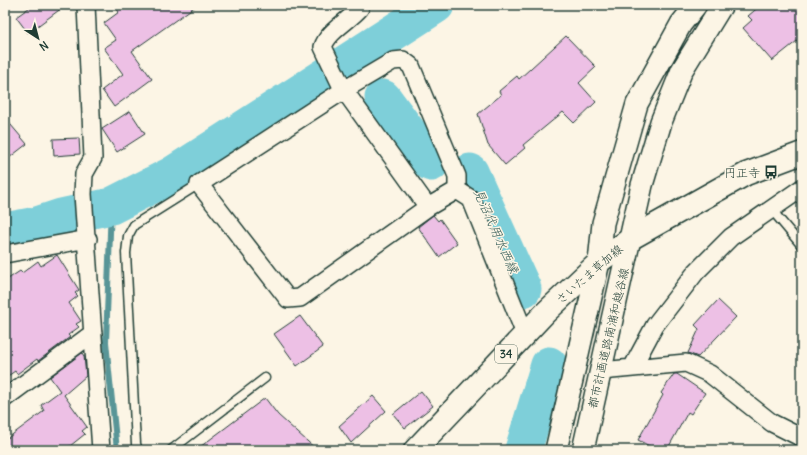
<svg xmlns="http://www.w3.org/2000/svg" width="807" height="455" font-family="Delius,'Klee One',sans-serif">
	<rect width="100%" height="100%" fill="#fcf5e5"/>
	<filter id="ink" filterUnits="userSpaceOnUse"><feTurbulence type="fractalNoise" baseFrequency=".025" numOctaves="2"/><feDisplacementMap in="SourceGraphic" scale="8" xChannelSelector="R" yChannelSelector="G"/><feConvolveMatrix kernelMatrix="1 2 1 2 8 2 1 2 1" color-interpolation-filters="sRGB"/></filter>
	<g filter="url(#ink)">
		<g fill="none" stroke-linecap="round" stroke-linejoin="round">
			<path stroke="#589597" stroke-width="6" d="M111,206L106,342L117,450"/>
			<path stroke="#7ecfd9" stroke-width="37" d="M383,98L431,163
				M470,172L523,289
				M5,231L37,225L61,217L111,206L172,175L436,5
				M523,450L549,365"/>
		</g>
		<path fill="#edc0e5" stroke="#1f3d34" d="M33,5H66L28,33L16,17Z
			M114,5H197L132,51L152,79L114,107L102,90L123,74L104,48L116,40L104,23L119,12Z
			M761,5H802V37L772,61L743,28L752,20L748,16Z
			M566,36L596,67L579,83L596,102L574,123L563,112L523,145L525,148L505,165L488,145L478,114L501,95L499,91L517,76L519,79Z
			M130,111L145,134L117,152L102,129Z
			M5,118L27,144L5,161Z
			M79,138L80,154L54,156L53,139Z
			M433,215L438,221L440,219L457,243L439,257L418,227Z
			M57,255L79,290L75,293L78,296L69,303L81,321L76,324L79,327L68,335L70,337L38,361L37,359L17,374L15,371L5,378V281L20,271L22,273L38,261L41,266Z
			M718,300L736,317L698,357L688,353L699,329L695,325Z
			M300,316L323,347L297,366L274,334Z
			M82,353L84,356L86,376L64,395L87,427L82,431L85,434L65,450H5V440L44,411L41,405L60,391L50,377Z
			M674,374H677L705,393L691,414L688,412L667,450H657L638,440L663,395L661,393Z
			M421,391L433,406L405,428L393,414Z
			M373,396L386,411L351,443L339,426Z
			M265,398L278,415L317,450H196Z"/>
		<g fill="none" stroke-linecap="round" stroke-linejoin="round">
			<g stroke="#1f3d34" stroke-width="11">
				<path id="service" d="M771,209L802,246
					M138,450L136,444L126,253L128,236L134,225L199,184
					M171,450L265,378"/>
			</g>
			<g stroke="#1f3d34" stroke-width="20">
				<path id="minor" d="M86,5L93,158L84,174L83,194L101,450
					M360,5V8C349,21 328,31 323,47L341,85L344,90L393,61L403,60L411,66L457,176V190L428,207L300,298L288,299L199,184L344,90L428,207
					M457,190L471,199L525,334
					M5,254L88,239
					M632,368L655,325L696,272L731,237L802,188
					M601,371L686,363L710,374L772,423L802,438
					M5,398L93,333"/>
			</g>
			<g stroke="#1f3d34" stroke-width="24">
				<path id="tertiary" d="M556,450L599,262L603,223L637,104L681,24L696,5
					M583,450L642,185L661,122L682,70L722,5"/>
			</g>
			<g stroke="#1f3d34" stroke-width="25">
				<path id="primary" d="M415,450L546,312L599,262L630,239L746,174L802,153"/>
			</g>
			<use href="#service" stroke="#fcf5e5" stroke-width="8"/>
			<use href="#minor" stroke="#fcf5e5" stroke-width="17"/>
			<use href="#tertiary" stroke="#fcf5e5" stroke-width="21"/>
			<use href="#primary" stroke="#fcf5e5" stroke-width="22"/>
		</g>
	</g>
	<defs>
		<g id="bus-bare" transform="scale(1.08)"><path d="M-5-6H5V4H4V6H2V4H-2V6H-4V4H-5ZM-3.5-4V0h7V-4ZM-3.5 1.2v1.5H-2V1.2ZM2 1.2v1.5H3.5V1.2Z" fill="#1f3d34" stroke="#fcf5e5" stroke-width="2.5" paint-order="stroke"/></g>
	</defs>
	<g fill-rule="evenodd">
		<use href="#bus-bare" x="771" y="172"/>
	</g>
	<g text-anchor="middle" dominant-baseline="central" stroke-width="3" stroke-linejoin="round" paint-order="stroke">
		<rect fill="#fcf5e5" stroke="#617469" stroke-width="1" x="495" y="345" width="22" height="18" rx="3"/>
		<g font-size="11" font-weight="bold" fill="#1f3d34">
			<text x="506" y="354">34</text>
		</g>
		<g font-size="12" fill="#1f3d34" stroke="#fcf5e5" text-anchor="end">
			<text x="760" y="172">円正寺</text>
		</g>
		<g font-size="12" fill="#1f3d34" stroke="#fcf5e5">
			<text transform="translate(589 274) rotate(-41)">さいたま草加線</text>
			<text transform="translate(608 338) rotate(-77)">都市計画道路南浦和越谷線</text>
		</g>
		<g font-size="13" font-style="italic" fill="#325a55" stroke="#fcf5e5">
			<text transform="translate(496 231) rotate(66)">見沼代用水西縁</text>
		</g>
	</g>
	<rect width="807" height="455" fill="none" stroke="#fcf5e5" stroke-width="20"/>
	<rect x="10" y="10" width="787" height="435" fill="none" stroke="#1f3d34" stroke-width="1.5" filter="url(#ink)"/>
	<g transform="translate(38 38) rotate(144)" stroke="#fcf5e5" stroke-width="3" paint-order="stroke">
	<path d="M0-3L7 15L0 10L-7 15Z" fill="#1f3d34"/>
	<text y="-6" font-size="11" font-weight="bold" text-anchor="middle" fill="#1f3d34">N</text>
	</g>
</svg>
